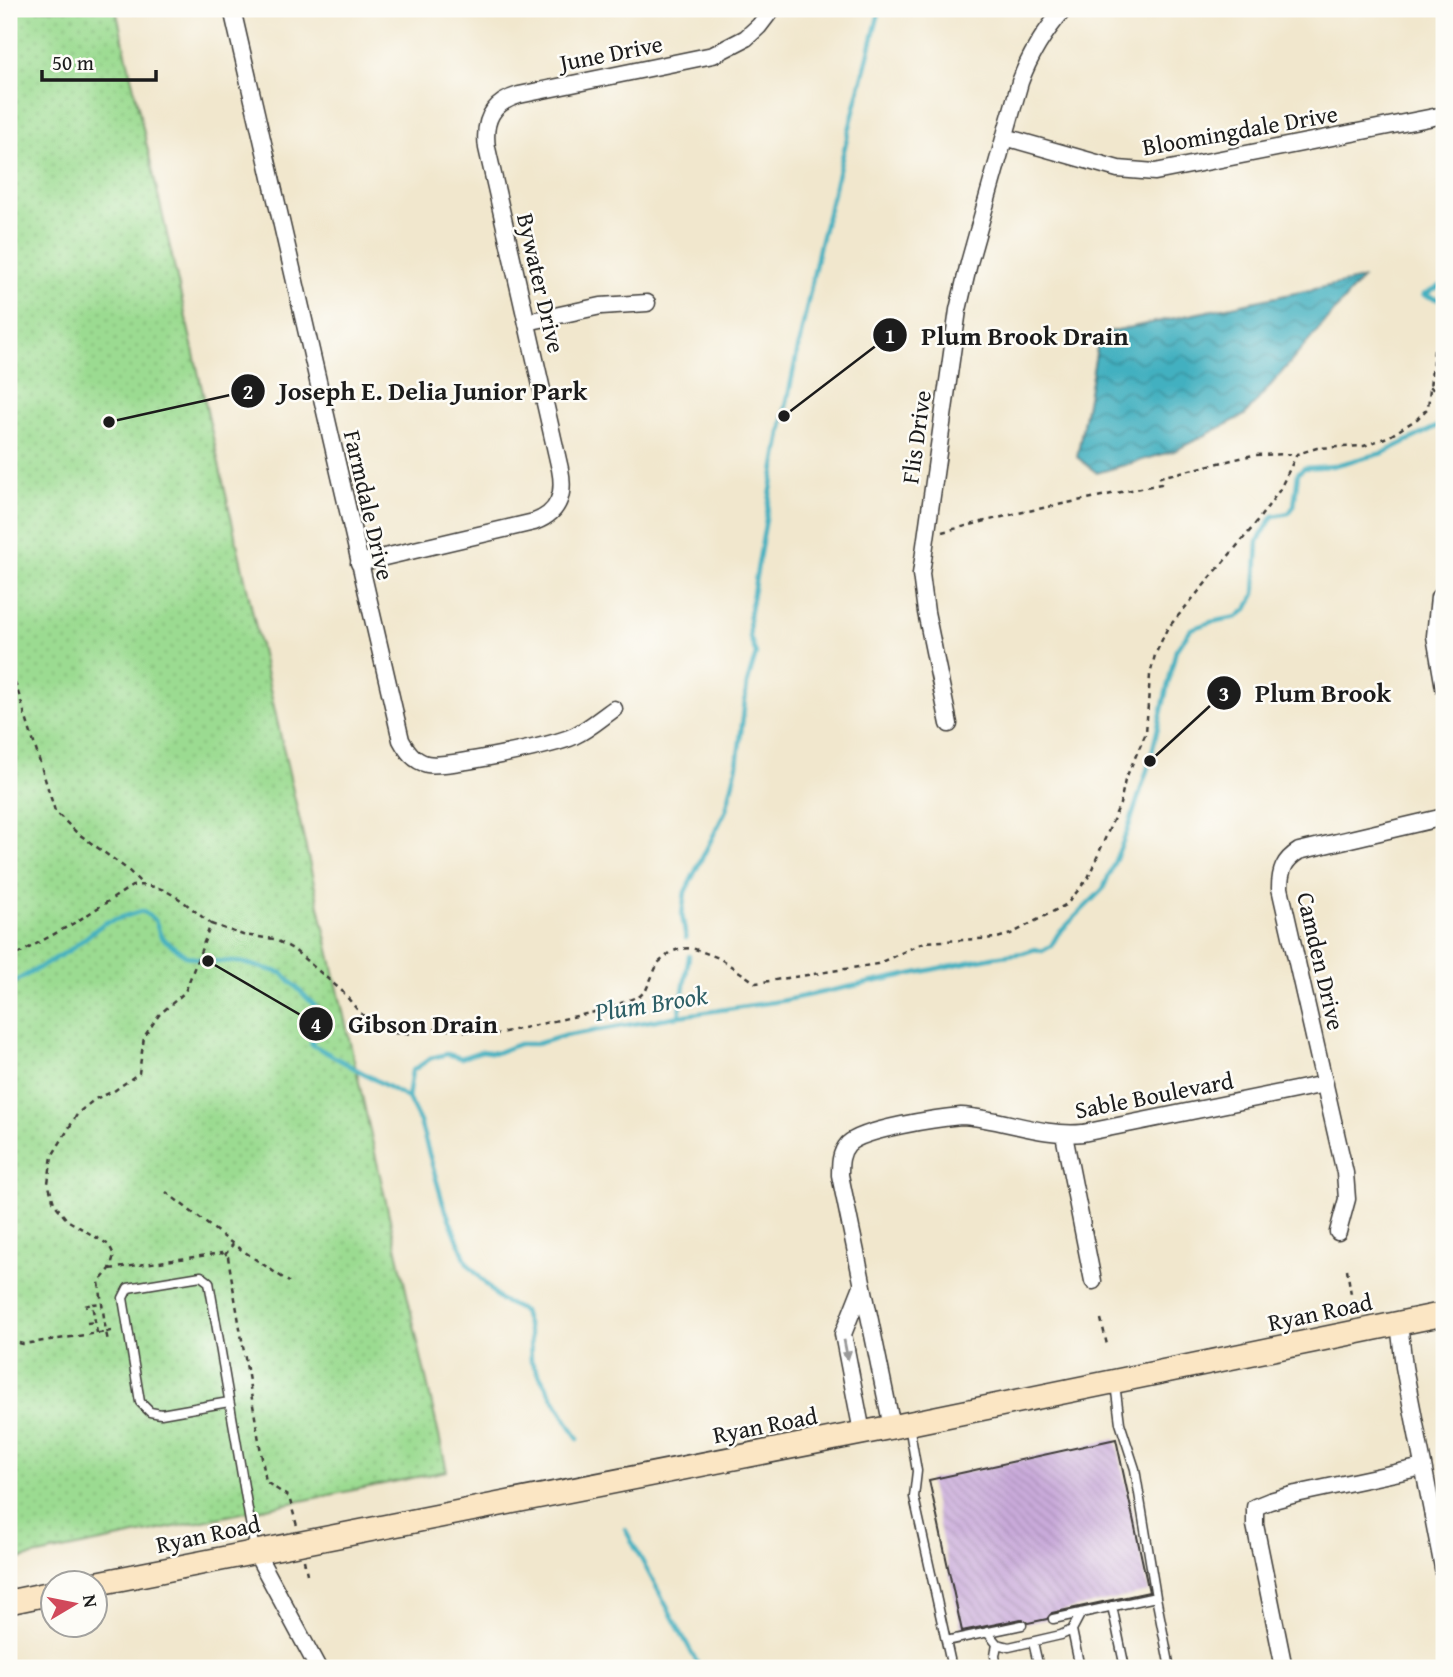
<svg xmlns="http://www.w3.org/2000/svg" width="1453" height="1677" font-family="'Gentium Book Plus',serif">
	<defs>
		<pattern id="park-dots" width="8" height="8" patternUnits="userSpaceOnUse" patternTransform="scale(1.75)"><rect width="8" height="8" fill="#9bdb91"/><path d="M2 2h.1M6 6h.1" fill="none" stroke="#85bb7c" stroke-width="1.8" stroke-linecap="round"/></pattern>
		<pattern id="water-waves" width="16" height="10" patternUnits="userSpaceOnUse" patternTransform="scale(1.75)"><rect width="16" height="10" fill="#43b0c0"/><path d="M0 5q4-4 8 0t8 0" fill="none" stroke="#378e9b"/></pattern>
		<pattern id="building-back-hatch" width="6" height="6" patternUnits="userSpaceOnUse" patternTransform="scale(1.75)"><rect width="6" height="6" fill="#c9aada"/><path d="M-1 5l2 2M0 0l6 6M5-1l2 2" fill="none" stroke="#ac92ba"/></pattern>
	</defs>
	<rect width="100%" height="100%" fill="#fdfcf7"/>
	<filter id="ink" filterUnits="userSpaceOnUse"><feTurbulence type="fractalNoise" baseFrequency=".0143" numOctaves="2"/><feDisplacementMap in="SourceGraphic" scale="14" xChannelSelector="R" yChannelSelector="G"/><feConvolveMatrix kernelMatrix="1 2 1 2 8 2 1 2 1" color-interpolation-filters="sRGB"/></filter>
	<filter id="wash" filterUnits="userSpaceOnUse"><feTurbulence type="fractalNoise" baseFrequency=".00686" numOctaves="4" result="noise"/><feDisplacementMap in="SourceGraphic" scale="28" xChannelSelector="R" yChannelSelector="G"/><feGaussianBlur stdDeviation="1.57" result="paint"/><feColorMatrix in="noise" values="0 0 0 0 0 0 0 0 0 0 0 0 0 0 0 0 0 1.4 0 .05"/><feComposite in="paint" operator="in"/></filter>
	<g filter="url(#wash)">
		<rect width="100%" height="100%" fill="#f1e7cd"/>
		<path fill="url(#park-dots)" stroke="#5c7c56" stroke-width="2" d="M9,9H116L447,1471L9,1561Z"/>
		<path fill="url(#water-waves)" stroke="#30666e" stroke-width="2" d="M1362,279L1245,415L1174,451L1097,473L1077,457L1097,348L1108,332Z"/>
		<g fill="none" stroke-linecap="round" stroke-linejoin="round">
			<path stroke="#43b0c0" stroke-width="4.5" d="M1444,284L1423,295L1444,301
				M686,938L682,915L685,892L726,810L737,765L747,684L756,654L750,637L749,616L784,416L819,248L880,9
				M9,985L70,950L104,923L142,911L155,920L161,937L186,956L208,961L240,962L282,973L319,1010L322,1018L311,1044L408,1098
				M679,1016L689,956
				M578,1439L531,1361L530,1335L523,1311L500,1300L467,1263L443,1203L420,1122L408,1098L412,1071L431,1058L447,1054L461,1058L482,1051L496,1053L519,1044H536L564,1036L679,1016L781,1001L993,957L1023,953L1035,949L1042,951L1051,946L1058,934L1103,889L1127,832L1150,761L1176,650L1191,629L1211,622L1237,617L1247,609L1255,594L1258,541L1273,516L1289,513L1294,506L1298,473L1304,468L1332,466L1383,453L1444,423
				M625,1529L700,1668"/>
		</g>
		<g id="blocks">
			<path fill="url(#building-back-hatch)" d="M1116,1439L1149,1592L1052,1613L1047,1619L1028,1623L1021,1619L962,1631L929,1480Z"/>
		</g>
	</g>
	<g filter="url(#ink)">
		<use href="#blocks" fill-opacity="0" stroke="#3c3a37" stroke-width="2"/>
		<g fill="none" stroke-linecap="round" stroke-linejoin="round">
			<g stroke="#3c3a37" stroke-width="11">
				<path id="lane" d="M229,1402L161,1414L150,1412L140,1402L123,1298L128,1288L201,1276L209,1282L255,1551
					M909,1425L917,1471L914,1497L946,1641L1022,1625
					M1156,1597L1170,1668
					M1112,1606L1125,1668
					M1053,1619L1156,1597L1135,1469L1120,1423L1115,1384
					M1072,1630L1080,1668
					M987,1632L997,1644L1009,1647L1061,1635L1072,1630L1081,1613
					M946,1641L952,1668
					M1033,1642L1039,1668
					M997,1644L995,1656L997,1668"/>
			</g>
			<g stroke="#3c3a37" stroke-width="19">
				<path id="street" d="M232,9L401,740C407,751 414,761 427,764C445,768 556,745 574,736C589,729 601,718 614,709
					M1005,137L1118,169L1155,172L1444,115
					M527,322L601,306L647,303
					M359,563L534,522C559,513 565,494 560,469L487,148C483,120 492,103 519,95L713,55L746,38L759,26L772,9
					M1439,597L1435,636L1444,688
					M949,724L926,612L921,574L958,310L969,263L1020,82C1030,54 1045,31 1064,9
					M1064,1135L1093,1281
					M1338,1232L1347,1199L1345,1173L1280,888C1280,871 1284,860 1299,851L1444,817
					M862,1286L843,1334L862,1432
					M1399,1323L1404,1367L1444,1573
					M892,1427L840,1175C840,1164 840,1153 848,1144C863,1129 938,1118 961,1116C1002,1118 1041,1137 1083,1133L1325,1084
					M255,1551L318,1668
					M1284,1668L1255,1525V1507L1270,1501L1296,1494L1423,1467"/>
			</g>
			<g stroke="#3c3a37" stroke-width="26">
				<path id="secondary" d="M94,1584L892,1427L1444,1314
					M9,1602L52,1593"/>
			</g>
			<path stroke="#3c3a37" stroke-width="2.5" stroke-dasharray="5 5" stroke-linecap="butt" d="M1430,386L1444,402
				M942,532L1018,513L1161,484L1160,477L1253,455L1297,454
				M9,663L55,811L76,832L127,869L143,885
				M211,924L243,935L274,939L293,949L342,991L360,1013L383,1030L394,1033L405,1034L437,1029L496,1034L599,1011L640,996L646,990L658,963L671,952L679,949L692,948L719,958L756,983L877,964L925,942L997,938L1011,934L1067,904L1088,878L1120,804L1125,780L1146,733L1150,675L1155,655L1167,629L1253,527L1279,491L1297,454L1317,448L1364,446L1390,436L1417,419L1428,408L1434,349L1444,333
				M9,959L76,922L132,886C166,881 186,905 211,924L185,992L159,1015L144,1037L139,1073L114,1091L95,1099L78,1113L52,1156L48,1183L54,1203L67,1220L109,1245L114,1255L110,1269L99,1282L106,1332L115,1330
				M166,1192L233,1244L289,1282
				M225,1255L233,1244
				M110,1269L222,1253L228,1257L266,1482L289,1497L297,1526
				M1347,1269L1351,1294
				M85,1306L92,1304
				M1101,1319L1107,1345
				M87,1323L95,1322
				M97,1333L92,1304L102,1303
				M9,1341L23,1344L106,1332L108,1341
				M304,1560L307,1574"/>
			<use href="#lane" stroke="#fff" stroke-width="8"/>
			<use href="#street" stroke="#fff" stroke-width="16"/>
			<use href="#secondary" stroke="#fbe6c4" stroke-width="23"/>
		</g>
		<defs><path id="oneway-solid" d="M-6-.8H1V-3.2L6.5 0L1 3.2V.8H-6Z" transform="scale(1.75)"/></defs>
		<use fill="#999" href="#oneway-solid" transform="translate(846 1350) rotate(79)"/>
	</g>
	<g text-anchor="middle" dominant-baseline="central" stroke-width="5" stroke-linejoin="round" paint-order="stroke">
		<g font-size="24" fill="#1c1c1c" stroke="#fdfcf7">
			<text transform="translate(611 53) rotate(-11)">June Drive</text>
			<text transform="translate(1240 130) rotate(-10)">Bloomingdale Drive</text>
			<text transform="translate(541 283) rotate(77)">Bywater Drive</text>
			<text transform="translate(916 437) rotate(-82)">Flis Drive</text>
			<text transform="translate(369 505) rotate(77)">Farmdale Drive</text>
			<text transform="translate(1321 961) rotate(77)">Camden Drive</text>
			<text transform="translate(1154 1095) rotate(-11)">Sable Boulevard</text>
			<text transform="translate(1320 1312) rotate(-12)">Ryan Road</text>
			<text transform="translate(765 1425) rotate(-11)">Ryan Road</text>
			<text transform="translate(208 1534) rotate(-12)">Ryan Road</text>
		</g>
		<g font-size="26" font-style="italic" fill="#2e5f66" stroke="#fdfcf7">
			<text transform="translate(651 1003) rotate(-9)">Plum Brook</text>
		</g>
	</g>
	<path fill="none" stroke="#1c1c1c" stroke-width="2.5" d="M784 416L890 335M109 422L248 391M1150 761L1224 693M208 961L316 1024"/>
	<g fill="#1c1c1c" stroke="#fdfcf7" stroke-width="2.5">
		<circle cx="784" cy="416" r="7"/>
		<circle cx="109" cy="422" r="7"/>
		<circle cx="1150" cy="761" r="7"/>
		<circle cx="208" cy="961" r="7"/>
		<circle cx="890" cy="335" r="18"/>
		<circle cx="248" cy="391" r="18"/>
		<circle cx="1224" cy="693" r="18"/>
		<circle cx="316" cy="1024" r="18"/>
	</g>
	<g font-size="21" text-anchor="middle" font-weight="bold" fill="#fff">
		<text x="890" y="343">1</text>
		<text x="248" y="399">2</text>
		<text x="1224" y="701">3</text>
		<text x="316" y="1032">4</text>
	</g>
	<g font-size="26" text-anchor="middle" font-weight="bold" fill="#1c1c1c" stroke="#fdfcf7" stroke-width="5" stroke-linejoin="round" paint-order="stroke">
		<text x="1025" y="345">Plum Brook Drain</text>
		<text x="433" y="400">Joseph E. Delia Junior Park</text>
		<text x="1323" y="702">Plum Brook</text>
		<text x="423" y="1033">Gibson Drain</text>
	</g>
	<rect width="1453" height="1677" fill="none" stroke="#fdfcf7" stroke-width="35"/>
	<g transform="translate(74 1604) rotate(80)"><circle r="33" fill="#fdfcf7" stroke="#a3a29f" stroke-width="2"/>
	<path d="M0-5L12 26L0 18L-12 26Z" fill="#d1495b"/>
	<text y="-10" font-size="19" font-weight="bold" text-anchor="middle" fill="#1c1c1c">N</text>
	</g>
	<path d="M42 70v10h114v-10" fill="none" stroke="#1c1c1c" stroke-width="3.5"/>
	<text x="52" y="70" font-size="21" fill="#1c1c1c" stroke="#fdfcf7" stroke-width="5" paint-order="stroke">50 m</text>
</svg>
